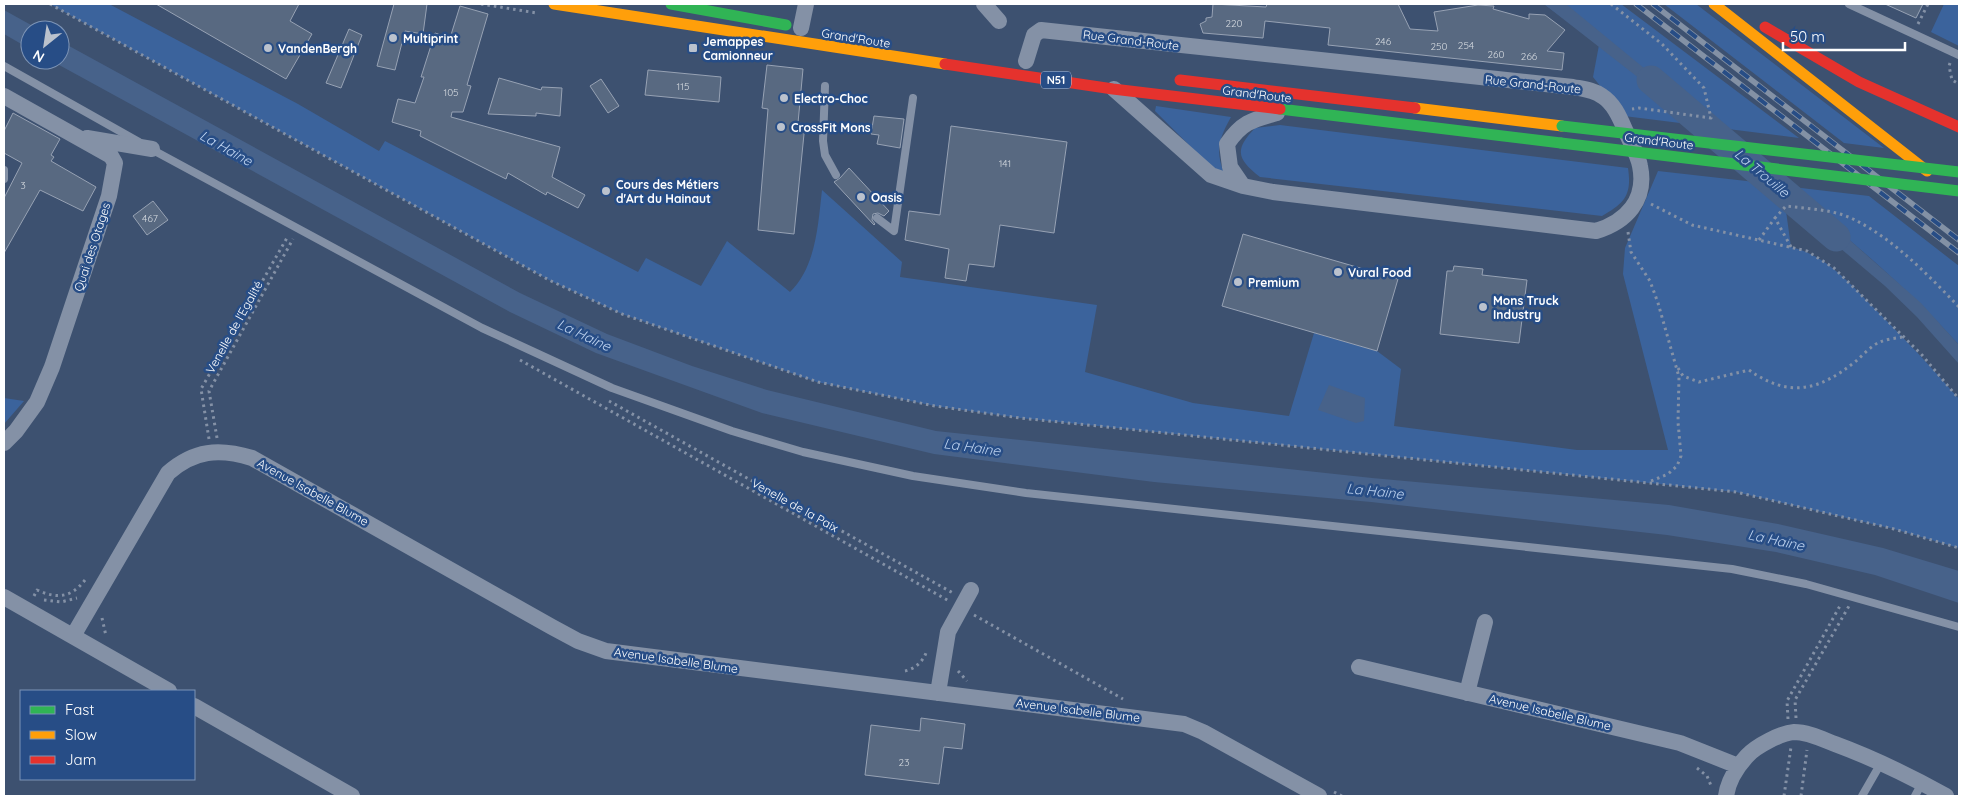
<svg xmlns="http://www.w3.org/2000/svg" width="1963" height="800" font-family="Quicksand,sans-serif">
	<rect width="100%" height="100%" fill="#3d5170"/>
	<path fill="#3b639c" d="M50,4H109L298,104L379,151L385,141L638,272L646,258L701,286L727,241L790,292C816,267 818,225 822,190L902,262L900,277L1097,305L1085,372L1193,403L1289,416L1314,333L1377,351L1401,369L1394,426L1577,450H1668L1623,274L1625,248L1658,171L1764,183L1786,211L1791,247C1828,256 1852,286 1878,312C1906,340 1933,369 1959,399V548L1894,529L1736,492L1020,418L935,406L817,382L622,314L549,280Z
		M1544,4H1621L1799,138L1624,116L1593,77L1599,45Z
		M1664,4H1696L1884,148L1844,143Z
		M1944,4H1959V46L1931,32Z
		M1156,106L1231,117C1219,139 1215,150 1224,173L1210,166L1155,111Z
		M1280,125L1628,168C1632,195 1625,203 1602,216L1260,177C1237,159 1234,150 1255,128Z
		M1784,186L1869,196L1959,266V345C1906,286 1846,236 1784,186Z
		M4,398L24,401L4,424Z"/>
	<path fill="#47628a" d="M1544,4H1566L1689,105L1666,104L1649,86Z
		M4,10L40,30H30V49L4,34Z
		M60,41L520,293L607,334L692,366L767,390L936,431L1372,478L1669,505L1778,524L1883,548L1959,571V603L1875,575L1776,552L1667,535L1371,502L1154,482L934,454L762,413L596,353L510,312L50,60H60Z
		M1795,210L1819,213L1921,303L1959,345V364L1917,317L1885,286Z
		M1329,385L1365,398L1364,421L1356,423L1318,410Z"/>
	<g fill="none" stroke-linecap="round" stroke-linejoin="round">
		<path stroke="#47628a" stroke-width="29" d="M1651,80L1836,237"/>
	</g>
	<path fill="#586981" stroke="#97a2b4" d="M156,4H299L290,21L312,34L286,79Z
		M394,4H427L423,34L405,31L395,70L377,66Z
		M1213,4L1266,7L1267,4H1398L1410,29L1438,31L1434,12L1478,5L1494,6L1493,9L1529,19V14L1545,15L1565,30L1547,51L1564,53L1562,70L1328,45L1330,28L1265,21L1263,38L1203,33L1200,24L1206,21V18L1212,17Z
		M1885,4H1923L1916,18Z
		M460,6L488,14L467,85L471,86L463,112H452L451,117L560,147L552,177L585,195L578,208L547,192L546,195L508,173L506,179L420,136L421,131L392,122L398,99L415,103L424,77H421L435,33L450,38Z
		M349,29L362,35L341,88L326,83Z
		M767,65L803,69L798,123L805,124L794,234L758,230L768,109L762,108Z
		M648,70L721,77L719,102L645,95Z
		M499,78L541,90L542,87L562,88L560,116L536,113V116L488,114Z
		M601,79L619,106L608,113L590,86Z
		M13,113L60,139L51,155L54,157L51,161L96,187L83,211L40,190L4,253V198L22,163L4,153V131Z
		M874,116L904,119L900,148L877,144L879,135L871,134Z
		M951,126L1067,142L1054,233L1000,225L994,267L969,264L966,281L945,278L949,249L905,240L909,211L940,215Z
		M849,168L889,211L884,216L878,213L873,214L872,220L875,224L874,225L834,182L840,178Z
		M153,201L168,220L147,235L133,216Z
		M1243,234L1398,279L1377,351L1222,306Z
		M1454,266L1483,269L1482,275L1527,280L1519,343L1440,334L1447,271H1453Z
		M921,718L965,724L962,749L944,747L939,784L865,775L871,725L920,731Z"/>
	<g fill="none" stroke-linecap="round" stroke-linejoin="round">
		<path stroke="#8491a6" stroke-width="3" stroke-dasharray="2.5 4" stroke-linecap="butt" d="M50,4L549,280L622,314L818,382L935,406L1020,418L1736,492L1894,529L1959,548
			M481,4L537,13
			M1611,4L1662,44L1704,88L1711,118L1639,108L1632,109
			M1918,24L1928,4
			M1950,63L1949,66L1952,80L1959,84
			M1651,204L1692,225L1807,251L1834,268L1922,355L1959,399
			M1628,232L1631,252L1650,281L1658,303L1679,377L1678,422L1681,456L1677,466L1668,474L1651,481
			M1759,240L1775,218
			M1791,247L1775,218L1786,206C1808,209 1832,209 1853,219C1894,239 1928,275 1959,307
			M520,360L949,601
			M1678,368L1683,376L1699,382L1749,370C1790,399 1820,390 1856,361C1863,355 1872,345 1880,342C1887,339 1896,338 1903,337
			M609,401L953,593
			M217,438L209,391L293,239
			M209,439L201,389L288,236
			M34,596L37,590C57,599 71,598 85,580
			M44,600L61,602L77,598
			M974,615L1123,699
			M102,618L106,636
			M905,671C915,669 924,661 927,650
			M958,671L967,681
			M1796,718L1795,700L1849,606
			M1788,719L1787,701L1841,604
			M1697,768L1707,776L1712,788
			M1334,792L1342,796
			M1784,796L1791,747
			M1801,796L1807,750"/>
		<path stroke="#8491a6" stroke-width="8" d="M1849,4L1959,55
			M4,66L139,142
			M825,86L823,141L825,155L836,175
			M151,149L482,328L612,388L732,431L803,452L913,476L1026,493L1732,569L1806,584L1959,627
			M4,170V179
			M877,218L894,231L913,98
			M1862,796L1881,763
			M1915,796L1922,783"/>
		<path stroke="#8491a6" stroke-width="16" d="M984,4L999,21
			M801,28L806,4
			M1026,61L1034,35L1041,30L1573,87C1583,89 1594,90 1602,96C1615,104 1621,121 1627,134C1631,144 1638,155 1640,166C1647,200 1626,222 1596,231L1273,192L1243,186L1211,175L1114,89
			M4,96L111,156L115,163L109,196L52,367L37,402L16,431L4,443
			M87,138L152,149
			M1243,186L1230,167L1227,144C1242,122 1252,120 1277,113
			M4,597L169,691
			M73,636L168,473C194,450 219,448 252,458L552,627L578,641L606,651L1184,724L1203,732L1319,796
			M1359,667L1680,743L1738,766
			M938,693L948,632L971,590
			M1467,693L1485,622
			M194,706L352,796
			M1726,796C1728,781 1737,767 1747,756C1756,746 1781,733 1794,732C1808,732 1822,739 1835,744C1873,758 1910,776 1946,796"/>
		<path stroke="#30b455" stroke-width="11" d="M671,4L786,25
			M1280,109L1561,143"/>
		<path stroke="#ff9f0a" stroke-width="11" d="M554,4L945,64
			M1714,4L1927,171
			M1415,108L1562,126"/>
		<path stroke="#e5322d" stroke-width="11" d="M1765,27L1859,82L1959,127
			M945,64L1113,89L1280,109
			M1180,80L1415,108"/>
		<g stroke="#8391a5" stroke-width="5.5">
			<path id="rail" d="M1636,4L1959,253
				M1653,4L1959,240"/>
		</g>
		<use href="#rail" stroke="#274d86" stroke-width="4" stroke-dasharray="11" stroke-linecap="butt"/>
		<path stroke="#30b455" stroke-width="11" d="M1562,126L1959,172
			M1561,143L1959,191"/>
	</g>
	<g fill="#bbc2cd" stroke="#274d86" stroke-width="2">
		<circle cx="393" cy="38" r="5"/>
		<circle cx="268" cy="48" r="5"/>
		<rect x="688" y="43" width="10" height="10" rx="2.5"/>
		<circle cx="784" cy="98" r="5"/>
		<circle cx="781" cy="127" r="5"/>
		<circle cx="606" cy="191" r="5"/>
		<circle cx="861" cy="197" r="5"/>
		<circle cx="1338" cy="272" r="5"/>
		<circle cx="1238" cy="282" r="5"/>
		<circle cx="1483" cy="307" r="5"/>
	</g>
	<g text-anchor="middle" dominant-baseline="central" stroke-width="5" stroke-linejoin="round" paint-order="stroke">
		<g font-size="10" fill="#d5dae0">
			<text x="1234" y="23">220</text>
			<text x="1383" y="41">246</text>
			<text x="1466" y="45">254</text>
			<text x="1439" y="46">250</text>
			<text x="1496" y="54">260</text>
			<text x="1529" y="56">266</text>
			<text x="683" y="86">115</text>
			<text x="451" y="92">105</text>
			<text x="1005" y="163">141</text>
			<text x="23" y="185">3</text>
			<text x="150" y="218">467</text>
			<text x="904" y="762">23</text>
		</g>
		<rect fill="#274d86" stroke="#becadb" stroke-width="1" x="1041" y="71.5" width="30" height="17" rx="4"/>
		<g font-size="11" font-weight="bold" fill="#fff">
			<text x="1056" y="80">N51</text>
		</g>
		<g font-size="12" font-weight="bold" fill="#fff" stroke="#274d86" text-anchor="start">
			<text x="403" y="38">Multiprint</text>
			<text x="703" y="41">Jemappes<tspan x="703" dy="14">Camionneur</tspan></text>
			<text x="278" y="48">VandenBergh</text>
			<text x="794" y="98">Electro-Choc</text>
			<text x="791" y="127">CrossFit Mons</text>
			<text x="616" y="184">Cours des Métiers<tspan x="616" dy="14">d'Art du Hainaut</tspan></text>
			<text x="871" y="197">Oasis</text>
			<text x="1348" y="272">Vural Food</text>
			<text x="1248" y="282">Premium</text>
			<text x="1493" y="300">Mons Truck<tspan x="1493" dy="14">Industry</tspan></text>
		</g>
		<g font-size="12" fill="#fff" stroke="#274d86">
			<text transform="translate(856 38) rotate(9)">Grand'Route</text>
			<text transform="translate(1131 40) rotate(7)">Rue Grand-Route</text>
			<text transform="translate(1533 84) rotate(6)">Rue Grand-Route</text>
			<text transform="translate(1257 94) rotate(7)">Grand'Route</text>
			<text transform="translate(1659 141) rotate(7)">Grand'Route</text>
			<text transform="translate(92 247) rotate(-72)">Quai des Otages</text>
			<text transform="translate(234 327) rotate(-61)">Venelle de l'Egalité</text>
			<text transform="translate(313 492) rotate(29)">Avenue Isabelle Blume</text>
			<text transform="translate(795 505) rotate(29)">Venelle de la Paix</text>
			<text transform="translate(676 660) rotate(8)">Avenue Isabelle Blume</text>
			<text transform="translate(1078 710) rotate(7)">Avenue Isabelle Blume</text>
			<text transform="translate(1550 712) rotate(13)">Avenue Isabelle Blume</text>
		</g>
		<g font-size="14" font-style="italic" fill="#bdd2ef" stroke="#274d86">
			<text transform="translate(226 148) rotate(29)">La Haine</text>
			<text transform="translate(1762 173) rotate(40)">La Trouille</text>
			<text transform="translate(584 335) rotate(25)">La Haine</text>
			<text transform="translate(972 447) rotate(8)">La Haine</text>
			<text transform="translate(1375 491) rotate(6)">La Haine</text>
			<text transform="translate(1776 540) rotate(12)">La Haine</text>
		</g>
	</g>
	<rect width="1963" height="800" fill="none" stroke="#ffffff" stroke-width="10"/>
	<rect x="20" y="690" width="175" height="90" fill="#274d86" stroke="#7d94b6"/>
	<rect x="30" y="706" width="25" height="8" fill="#30b455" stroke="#7d94b6"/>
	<text x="65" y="715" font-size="15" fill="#ffffff">Fast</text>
	<rect x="30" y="731" width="25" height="8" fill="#ff9f0a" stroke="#7d94b6"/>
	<text x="65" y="740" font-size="15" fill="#ffffff">Slow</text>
	<rect x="30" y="756" width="25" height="8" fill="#e5322d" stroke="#7d94b6"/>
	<text x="65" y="765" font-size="15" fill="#ffffff">Jam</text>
	<g transform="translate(45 45) rotate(210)"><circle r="24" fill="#274d86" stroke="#7d94b6"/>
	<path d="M0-4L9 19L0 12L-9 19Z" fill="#bbc2cd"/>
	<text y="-8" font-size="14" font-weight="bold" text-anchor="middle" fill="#ffffff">N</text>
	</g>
	<path d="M1783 42v8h122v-8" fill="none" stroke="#ffffff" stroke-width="2.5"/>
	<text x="1790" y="42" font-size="15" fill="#ffffff" stroke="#274d86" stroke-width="4" paint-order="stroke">50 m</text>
</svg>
